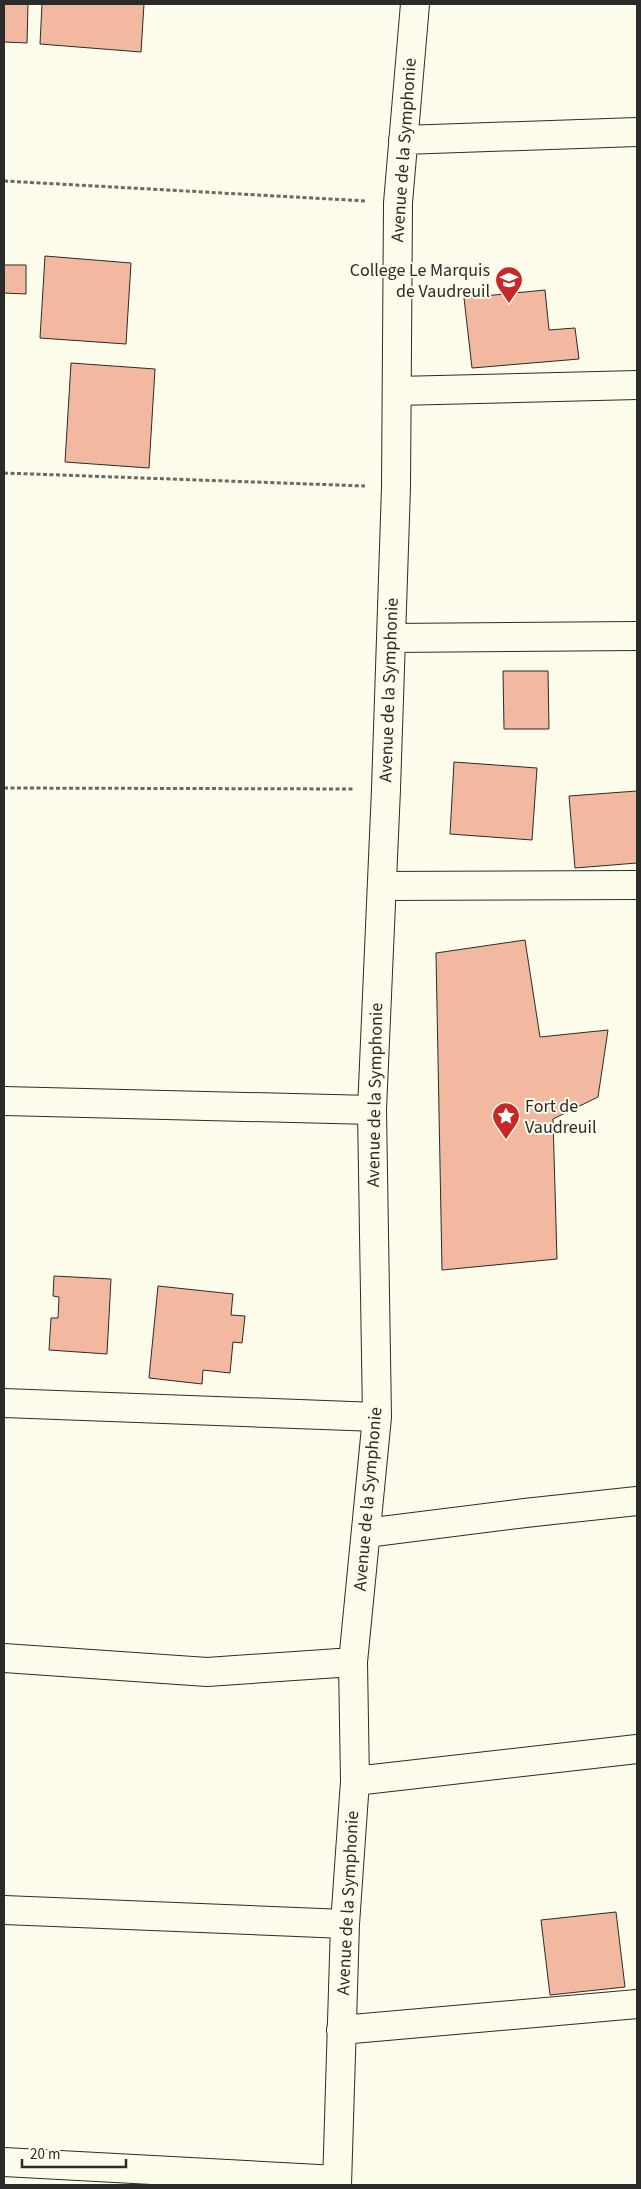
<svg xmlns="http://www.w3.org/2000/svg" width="641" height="2189" font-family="'Source Sans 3',sans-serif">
	<rect width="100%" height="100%" fill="#fdfbea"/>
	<path fill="#f2b8a0" stroke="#2b2b2b" d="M4,4H28L27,43L4,42Z
		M42,4H144L141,52L40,44Z
		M45,256L131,263L126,344L40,338Z
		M4,265H26V294L4,293Z
		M545,290L549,330L575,328L579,359L472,368L464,298Z
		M71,363L155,369L149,468L65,462Z
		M503,671H548L549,729H504Z
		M454,762L537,768L532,840L450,834Z
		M637,791V863L575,868L569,796Z
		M525,940L540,1037L608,1030L598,1097L553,1119L557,1259L442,1270L436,953Z
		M54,1276L111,1279L107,1354L49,1350L51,1318H58L59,1297L53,1296Z
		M158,1286L233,1294L231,1315L245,1316L242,1343L233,1342L230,1373L203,1370L202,1384L149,1378Z
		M616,1912L625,1987L550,1995L541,1920Z"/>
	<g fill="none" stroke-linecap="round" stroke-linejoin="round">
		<g stroke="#2b2b2b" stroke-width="30">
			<path id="minor" d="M403,140L637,132
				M397,391L637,385
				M391,638L637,636
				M382,886L637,885
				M4,1101L372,1110
				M4,1403L377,1417
				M366,1533L525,1513L637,1501
				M4,1658L207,1672L353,1662
				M355,1781L637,1749
				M4,1910L345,1924
				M341,2030L637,2004
				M4,2162L337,2180
				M337,2185L345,1924L355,1781L353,1662L377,1417L372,1110L386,789L396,487L398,203L415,4"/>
		</g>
		<path stroke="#6a6964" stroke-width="3" stroke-dasharray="4 2.5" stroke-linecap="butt" d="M4,181L367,201
			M4,473L365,486
			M4,788L355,789"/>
		<use href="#minor" stroke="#fdfbea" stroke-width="28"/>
	</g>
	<defs>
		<g id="school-pin" transform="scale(1.4375)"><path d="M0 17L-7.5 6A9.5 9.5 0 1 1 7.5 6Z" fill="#c62828" stroke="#fdfbea"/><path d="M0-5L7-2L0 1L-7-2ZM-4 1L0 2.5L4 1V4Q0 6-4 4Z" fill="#fff"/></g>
		<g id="sight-pin" transform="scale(1.4375)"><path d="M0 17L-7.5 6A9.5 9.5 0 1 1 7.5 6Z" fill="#c62828" stroke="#fdfbea"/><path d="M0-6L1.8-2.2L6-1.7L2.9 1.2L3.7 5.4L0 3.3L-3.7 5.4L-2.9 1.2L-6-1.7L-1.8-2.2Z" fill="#fff"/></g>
	</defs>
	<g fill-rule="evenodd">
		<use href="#school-pin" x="509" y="280"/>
		<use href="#sight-pin" x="506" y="1116"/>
	</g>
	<g text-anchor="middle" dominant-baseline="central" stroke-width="4" stroke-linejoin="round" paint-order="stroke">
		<g font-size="18" fill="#2b2b2b" stroke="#fdfbea">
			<text transform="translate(404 150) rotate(-86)">Avenue de la Symphonie</text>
			<text transform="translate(389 690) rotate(-88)">Avenue de la Symphonie</text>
			<text transform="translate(375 1095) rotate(-89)">Avenue de la Symphonie</text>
			<text transform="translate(368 1499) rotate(-85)">Avenue de la Symphonie</text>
			<text transform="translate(348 1903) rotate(-87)">Avenue de la Symphonie</text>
		</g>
		<g font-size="18" fill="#2b2b2b" stroke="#fdfbea" text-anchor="end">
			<text x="490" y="270">College Le Marquis<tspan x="490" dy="21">de Vaudreuil</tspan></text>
			<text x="525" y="1106" text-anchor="start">Fort de<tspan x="525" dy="21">Vaudreuil</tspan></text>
		</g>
	</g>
	<rect width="641" height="2189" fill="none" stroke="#2b2b2b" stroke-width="10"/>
	<path d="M22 2159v8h104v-8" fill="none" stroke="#2b2b2b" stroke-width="2.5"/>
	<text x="30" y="2159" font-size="15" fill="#2b2b2b" stroke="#fdfbea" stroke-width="4" paint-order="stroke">20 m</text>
</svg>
